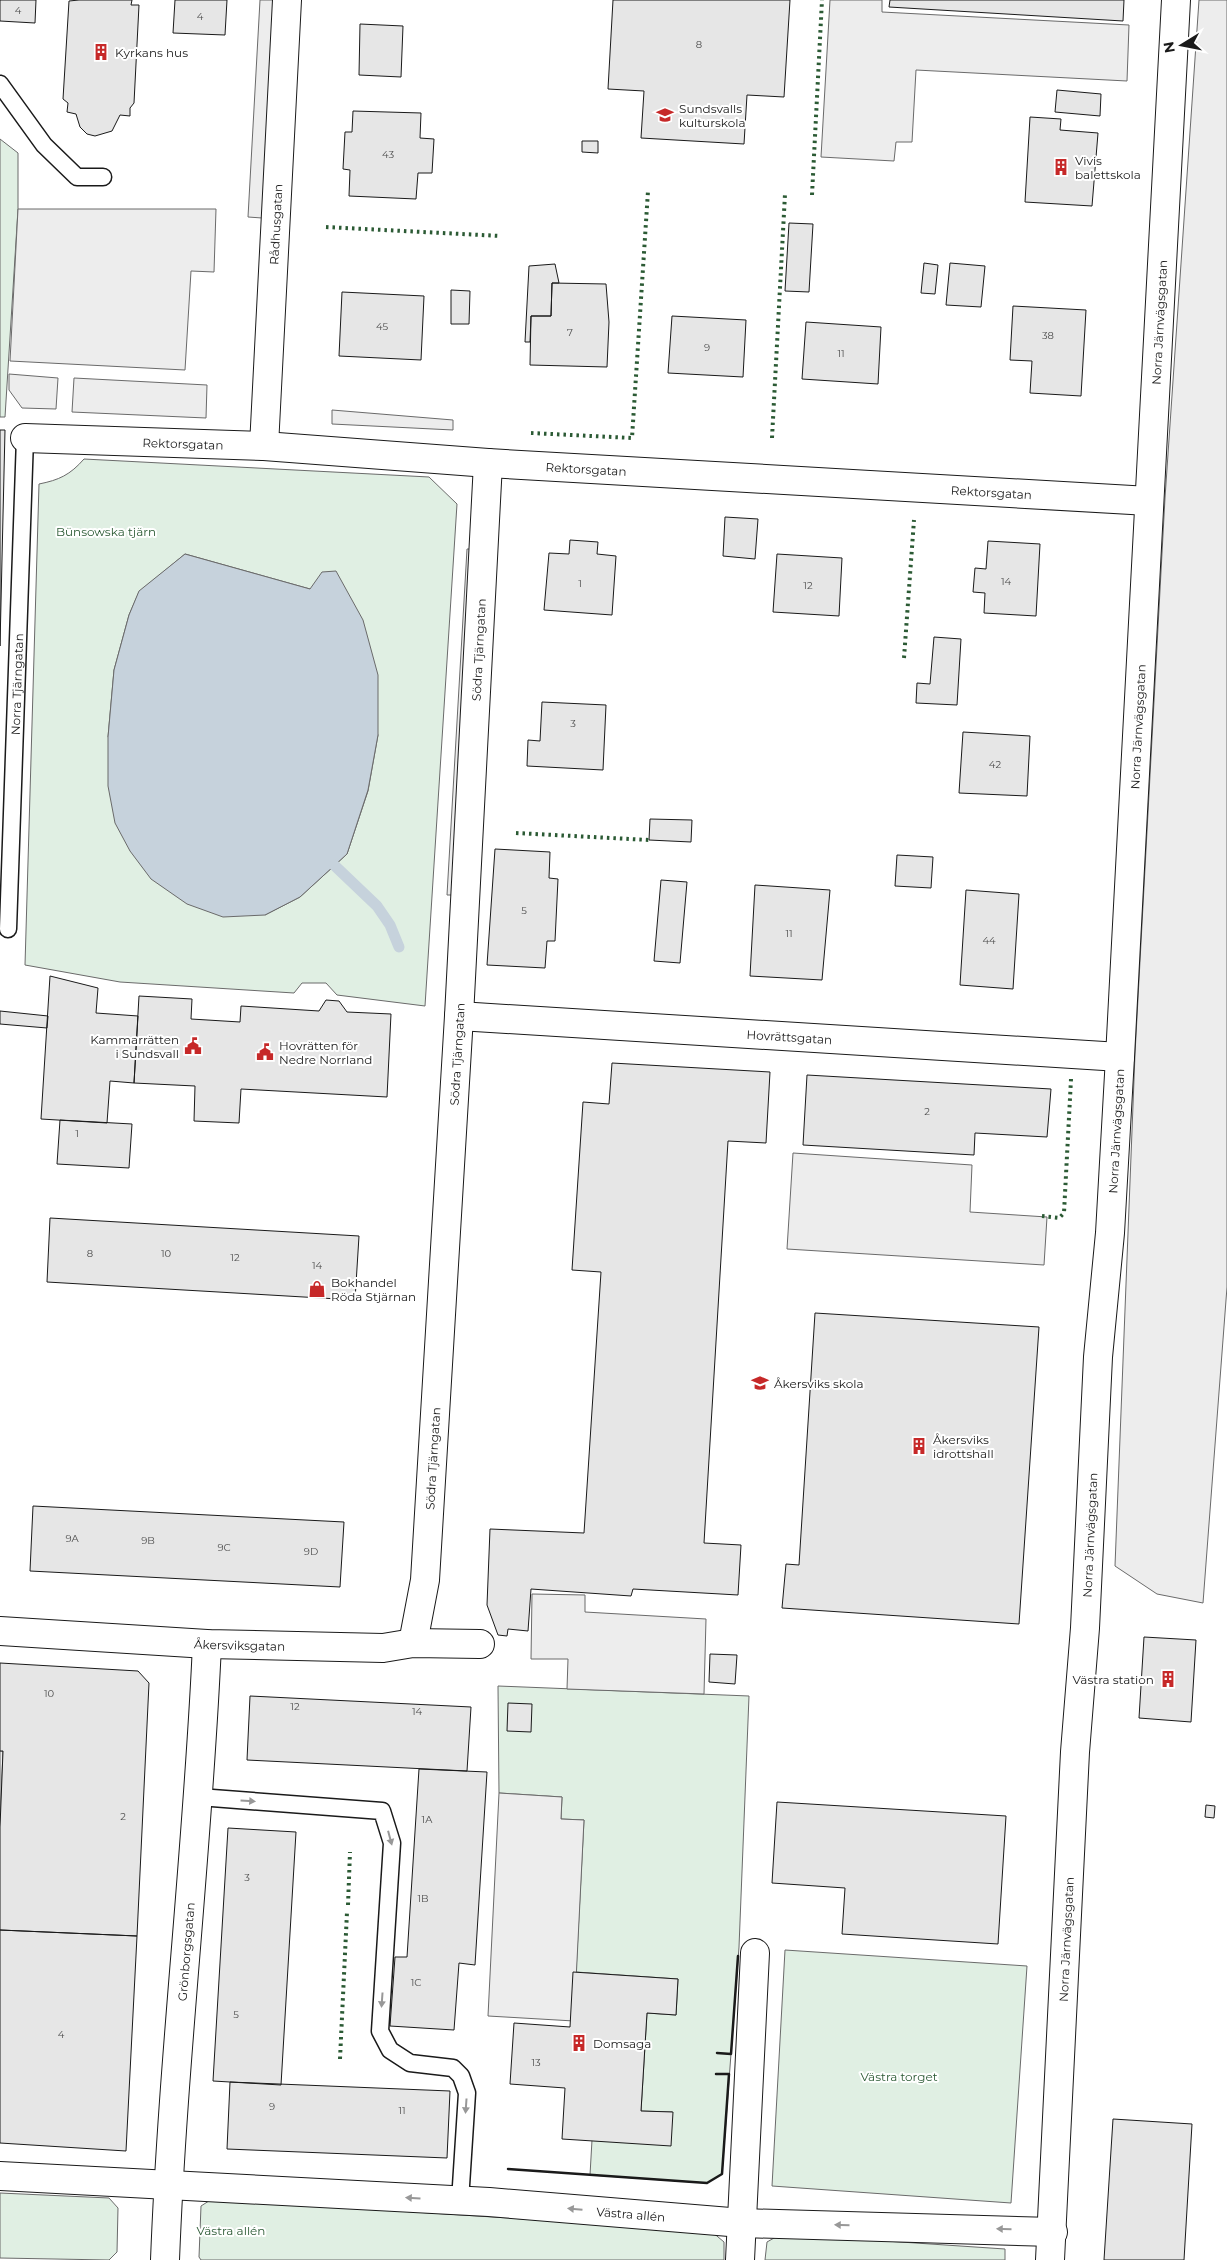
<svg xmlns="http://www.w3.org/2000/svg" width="1227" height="2260" font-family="Montserrat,sans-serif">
	<rect width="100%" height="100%" fill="#fff"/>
	<path fill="#e0efe3" stroke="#6a6a6a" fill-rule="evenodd" d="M0,139L18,153V209L5,417H0Z
		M84,459L429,477L457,504L425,1006L337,995L326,983H302L294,993L120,982L25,965L39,484C59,480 70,475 84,459ZM185,554L310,589L378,735L368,791L347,854L300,897L265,915L108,737L114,670L129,615L139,592Z
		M498,1686L749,1696L739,1947L722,2174L707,2183L590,2175L592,2140L672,2112L641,2111L647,2013L676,2015L678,1979L576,1972L584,1820L561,1819L562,1797L499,1793Z
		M785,1950L1027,1966L1011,2203L772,2186Z
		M0,2193L109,2198L118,2208L117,2252L109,2260L0,2258Z
		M212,2199L711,2231L724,2242V2260H201L199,2257L201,2206Z
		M781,2234L1005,2249V2260H765L767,2242Z"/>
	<path fill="#ededed" stroke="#6a6a6a" d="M260,0H274L262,218L248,217Z
		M830,0H882V12L1129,25L1127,81L916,70L912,142H896L894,161L821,157Z
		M1199,0H1227V1287L1203,1603L1157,1594L1115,1566L1135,1054L1165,498Z
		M18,209H216L214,272L191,271L185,370L10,361Z
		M9,374L58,378L56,409L22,408L9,390Z
		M74,378L207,385L206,418L72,412Z
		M332,410L453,420V430L332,424Z
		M467,549H477L457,895H447Z
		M793,1153L972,1165L970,1212L1047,1217L1044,1265L787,1249Z
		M532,1594L585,1595V1612L706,1619L704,1694L567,1689L568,1659H531Z
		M0,1751H3L0,1827Z
		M499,1793L562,1797L561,1819L584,1820L574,2021L488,2016Z"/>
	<path fill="#c6d2dc" stroke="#6a6a6a" d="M185,554L310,589L322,572L336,571L363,620L378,675V735L368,790L347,854L300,897L265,915L223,917L187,904L151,879L130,851L115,823L108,786V737L114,670L129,615L139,591Z"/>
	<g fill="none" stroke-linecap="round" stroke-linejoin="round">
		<path stroke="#c6d2dc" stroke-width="11" d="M334,865L377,906L390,925L399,947"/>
	</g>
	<path fill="#e6e6e6" stroke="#1a1a1a" d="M0,0H36L35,23L0,21Z
		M79,0H132L131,5H139L134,103L130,108V116L120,115L112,131L95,136L87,134L80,127L76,114L67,112L68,103L63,99L69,1Z
		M175,0H227L225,35L173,33Z
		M613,0H790L784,97L747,95L744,144L641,138L644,91L608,89Z
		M890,0H1124L1123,21L889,7Z
		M360,24L403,26L401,77L359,75Z
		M1057,90L1101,94L1100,116L1055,112Z
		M353,111L421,113L420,138L434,139L432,173H418L416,199L349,196L350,170L343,169L345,132H352Z
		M1030,117L1061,119L1060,130L1098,133L1092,206L1025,202Z
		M582,141H598V153L582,152Z
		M789,223L813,224L809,292L785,291Z
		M924,263L938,265L935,294L921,293Z
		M950,263L985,266L981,307L946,305Z
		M555,264L559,283H552L551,316H531L530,342H525L529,266Z
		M552,283L606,284L609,322L607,367L530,365L531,316H551Z
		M451,290L470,291L469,324H451Z
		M342,292L424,296L421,360L339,356Z
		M1013,306L1086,310L1081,396L1030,393L1032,361L1010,360Z
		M672,316L746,320L743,377L668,373Z
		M806,322L881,327L878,384L802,379Z
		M0,430H5L0,646Z
		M725,517L758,519L755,559L723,556Z
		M570,540L598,542L597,554L616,556L612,615L544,610L549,553L569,554Z
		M988,541L1040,544L1036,616L984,613L985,593L973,592L975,568L986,569Z
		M777,554L842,558L839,616L773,612Z
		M934,637L961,639L957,705L916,703L917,683L930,684Z
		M542,702L606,705L603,770L527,766L528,740L540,741Z
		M963,732L1030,736L1027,796L959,793Z
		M650,819L692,820L691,842L649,840Z
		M495,849L550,852L549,878L558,879L555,941H547L545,968L487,965Z
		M897,855L933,857L931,888L895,886Z
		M661,880L687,882L680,963L654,961Z
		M755,885L830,890L822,980L750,976Z
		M966,890L1019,894L1013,989L960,985Z
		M50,976L98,988L96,1013L138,1016L134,1083L110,1081L107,1123L41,1119Z
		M139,996L192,999L191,1019L240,1022L241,1006L319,1011L326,1000L339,1001L347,1012L391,1014L387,1097L241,1089L239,1123L194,1121L195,1086L134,1083Z
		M0,1011L48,1016L47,1028L0,1024Z
		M612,1063L770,1072L766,1143L728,1141L704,1543L741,1545L738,1595L633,1589L631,1596L531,1589L528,1631L508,1629L507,1636L498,1635L487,1605L490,1529L584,1533L601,1272L572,1270L583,1102L609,1104Z
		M807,1075L1051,1089L1047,1137L975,1133L974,1155L803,1145Z
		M60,1120L132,1124L129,1168L57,1164Z
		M50,1218L359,1236L355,1300L47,1282Z
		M815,1313L1039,1327L1019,1624L782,1608L786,1564L799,1565Z
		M33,1506L344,1522L340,1587L30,1571Z
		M1144,1637L1196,1640L1191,1722L1139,1718Z
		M710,1654L737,1655L735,1684L709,1682Z
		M0,1663L138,1671L149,1683L137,1936L0,1930V1827L3,1751H0Z
		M250,1696L471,1707L467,1771L247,1760Z
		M508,1703L532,1704L531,1732L507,1731Z
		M419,1769L487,1772L475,1965L459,1963L454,2030L390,2026L395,1957H407Z
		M777,1802L1006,1816L998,1944L842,1934L845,1888L772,1883Z
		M1206,1805L1215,1806L1214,1818L1205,1817Z
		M228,1828L296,1832L281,2085L213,2081Z
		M0,1930L137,1936L126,2151L0,2143Z
		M573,1972L678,1979L676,2015L647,2013L641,2111L673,2112L671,2146L562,2139L565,2088L510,2084L514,2023L570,2027Z
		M230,2082L450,2091L447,2158L227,2149Z
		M1113,2119L1192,2124L1184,2260H1104Z"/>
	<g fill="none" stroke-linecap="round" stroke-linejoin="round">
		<g stroke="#1a1a1a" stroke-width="19">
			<g id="lane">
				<path d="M0,84L44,145L77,177H103"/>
				<path id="s1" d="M8,929L25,438"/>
				<path d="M199,1797L382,1811L392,1843L380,2031L390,2050L410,2063L453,2068L461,2076L467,2093L460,2201"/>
			</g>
		</g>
		<g stroke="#1a1a1a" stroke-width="30">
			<g id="street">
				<path id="s2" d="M25,438L264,446L488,463L1149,501"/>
				<path id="s3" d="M264,446L287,0"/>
				<path id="s4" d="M459,1016L1120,1057"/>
				<path id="s5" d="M0,1631L207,1644L383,1648L413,1643L480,1644"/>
				<path id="s6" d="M413,1643L425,1580L459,1016L488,463"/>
				<path id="s7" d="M0,2176L489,2202L742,2223L1053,2232"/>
				<path id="s8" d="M165,2260C173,2054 198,1850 207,1644"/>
				<path d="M740,2260L755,1953"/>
				<path id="s9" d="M1050,2260L1075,1752L1085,1628L1098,1357L1110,1233L1120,1057L1176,0"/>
			</g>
		</g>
		<use href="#lane" stroke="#fff" stroke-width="16"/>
		<use href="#street" stroke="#fff" stroke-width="28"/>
		<path stroke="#2b5a34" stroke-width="4" stroke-dasharray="2.5 4" stroke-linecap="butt" d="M812,195L822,0
			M326,227L501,236
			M531,433L632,438L648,191
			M772,438L785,194
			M904,658L914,520
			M516,833L649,840
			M1042,1216L1059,1218L1064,1213L1071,1079
			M348,1905L350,1852
			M340,2059L347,1912"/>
		<path stroke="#1a1a1a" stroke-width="2.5" d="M717,2053L731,2054L738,1956
			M508,2169L707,2183L722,2174L729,2074H716"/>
	</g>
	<defs><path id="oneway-solid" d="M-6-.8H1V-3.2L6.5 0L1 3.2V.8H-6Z" transform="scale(1.25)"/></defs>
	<g fill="#989898">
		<use href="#oneway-solid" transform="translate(248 1801) rotate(4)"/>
		<use href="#oneway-solid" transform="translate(390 1838) rotate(75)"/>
		<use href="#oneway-solid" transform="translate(382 2000) rotate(94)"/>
		<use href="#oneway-solid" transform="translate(466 2106) rotate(94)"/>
		<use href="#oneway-solid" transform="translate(413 2198) rotate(-177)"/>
		<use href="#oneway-solid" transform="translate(575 2209) rotate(-175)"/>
		<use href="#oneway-solid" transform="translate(842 2225) rotate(-179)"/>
		<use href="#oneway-solid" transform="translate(1004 2229) rotate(-179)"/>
	</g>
	<defs>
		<g id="building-bare" transform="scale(1.35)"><path d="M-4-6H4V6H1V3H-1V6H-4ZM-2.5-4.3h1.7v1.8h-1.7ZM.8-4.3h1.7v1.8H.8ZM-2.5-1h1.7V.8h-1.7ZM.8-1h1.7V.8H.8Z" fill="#c62828" stroke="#fff" stroke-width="2.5" paint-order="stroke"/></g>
		<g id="school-bare" transform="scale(1.35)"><path d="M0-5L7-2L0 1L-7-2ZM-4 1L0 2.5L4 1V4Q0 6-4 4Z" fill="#c62828" stroke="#fff" stroke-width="2.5" paint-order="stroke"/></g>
		<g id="civic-bare" transform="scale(1.35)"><path d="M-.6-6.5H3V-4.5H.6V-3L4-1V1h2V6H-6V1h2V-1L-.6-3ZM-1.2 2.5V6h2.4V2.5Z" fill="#c62828" stroke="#fff" stroke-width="2.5" paint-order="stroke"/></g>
		<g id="shop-bare" transform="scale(1.35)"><path d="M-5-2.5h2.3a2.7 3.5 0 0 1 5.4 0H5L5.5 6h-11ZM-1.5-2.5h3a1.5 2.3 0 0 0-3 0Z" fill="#c62828" stroke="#fff" stroke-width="2.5" paint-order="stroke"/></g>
	</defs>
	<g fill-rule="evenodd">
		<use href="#building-bare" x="101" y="52"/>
		<use href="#school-bare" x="665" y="115"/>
		<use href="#building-bare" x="1061" y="167"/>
		<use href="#civic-bare" x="193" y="1046"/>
		<use href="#civic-bare" x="265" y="1052"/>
		<use href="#shop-bare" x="317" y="1289"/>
		<use href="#school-bare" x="760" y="1383"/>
		<use href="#building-bare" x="919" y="1446"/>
		<use href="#building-bare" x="1168" y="1679"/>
		<use href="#building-bare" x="579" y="2043"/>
	</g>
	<g text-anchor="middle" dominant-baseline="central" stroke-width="4" stroke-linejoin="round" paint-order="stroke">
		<g font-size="10" fill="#4d4d4d">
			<text x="18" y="10">4</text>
			<text x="200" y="16">4</text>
			<text x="699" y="44">8</text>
			<text x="388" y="154">43</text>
			<text x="382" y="326">45</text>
			<text x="570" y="332">7</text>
			<text x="1048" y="335">38</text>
			<text x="707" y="347">9</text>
			<text x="841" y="353">11</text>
			<text x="1006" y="581">14</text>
			<text x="580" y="583">1</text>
			<text x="808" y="585">12</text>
			<text x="573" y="723">3</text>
			<text x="995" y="764">42</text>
			<text x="524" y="910">5</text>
			<text x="789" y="933">11</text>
			<text x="989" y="940">44</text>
			<text x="927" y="1111">2</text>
			<text x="77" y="1133">1</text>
			<text x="90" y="1253">8</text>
			<text x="166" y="1253">10</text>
			<text x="235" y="1257">12</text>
			<text x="317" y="1265">14</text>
			<text x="72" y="1538">9A</text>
			<text x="148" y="1540">9B</text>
			<text x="224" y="1547">9C</text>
			<text x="311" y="1551">9D</text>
			<text x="49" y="1693">10</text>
			<text x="295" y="1706">12</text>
			<text x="417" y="1711">14</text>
			<text x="123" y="1816">2</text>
			<text x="427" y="1819">1A</text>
			<text x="247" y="1877">3</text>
			<text x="423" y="1898">1B</text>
			<text x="416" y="1982">1C</text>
			<text x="236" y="2014">5</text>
			<text x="61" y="2034">4</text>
			<text x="536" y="2062">13</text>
			<text x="272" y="2106">9</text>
			<text x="402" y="2110">11</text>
		</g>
		<g font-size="12" fill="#1a1a1a" stroke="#fff" text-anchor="start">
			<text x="115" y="52">Kyrkans hus</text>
			<text x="679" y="108">Sundsvalls<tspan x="679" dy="14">kulturskola</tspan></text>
			<text x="1075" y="160">Vivis<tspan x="1075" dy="14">balettskola</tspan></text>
			<text x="179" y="1039" text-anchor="end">Kammarrätten<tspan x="179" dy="14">i Sundsvall</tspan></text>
			<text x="279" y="1045">Hovrätten för<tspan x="279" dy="14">Nedre Norrland</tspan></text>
			<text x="331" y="1282">Bokhandel<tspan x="331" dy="14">Röda Stjärnan</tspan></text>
			<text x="774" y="1383">Åkersviks skola</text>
			<text x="933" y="1439">Åkersviks<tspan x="933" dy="14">idrottshall</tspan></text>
			<text x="1154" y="1679" text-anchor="end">Västra station</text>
			<text x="593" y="2043">Domsaga</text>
		</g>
		<g font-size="12" fill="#1a1a1a" stroke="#fff">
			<text stroke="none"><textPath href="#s3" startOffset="222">Rådhusgatan</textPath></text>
			<text stroke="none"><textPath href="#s9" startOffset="1941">Norra Järnvägsgatan</textPath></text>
			<text stroke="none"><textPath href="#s2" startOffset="158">Rektorsgatan</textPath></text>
			<text stroke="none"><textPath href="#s2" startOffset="562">Rektorsgatan</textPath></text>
			<text stroke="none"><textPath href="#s2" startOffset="968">Rektorsgatan</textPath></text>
			<text stroke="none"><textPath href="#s6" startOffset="996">Södra Tjärngatan</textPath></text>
			<text stroke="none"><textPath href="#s1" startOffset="245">Norra Tjärngatan</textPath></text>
			<text stroke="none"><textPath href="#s9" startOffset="1536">Norra Järnvägsgatan</textPath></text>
			<text stroke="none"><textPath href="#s4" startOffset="331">Hovrättsgatan</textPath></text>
			<text stroke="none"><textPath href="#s6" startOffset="591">Södra Tjärngatan</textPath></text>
			<text stroke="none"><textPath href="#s9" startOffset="1131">Norra Järnvägsgatan</textPath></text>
			<text stroke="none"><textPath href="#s6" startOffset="186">Södra Tjärngatan</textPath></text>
			<text stroke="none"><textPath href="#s9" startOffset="726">Norra Järnvägsgatan</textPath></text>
			<text stroke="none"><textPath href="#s5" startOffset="240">Åkersviksgatan</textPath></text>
			<text stroke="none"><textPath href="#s9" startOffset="321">Norra Järnvägsgatan</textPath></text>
			<text stroke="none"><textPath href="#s8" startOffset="309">Grönborgsgatan</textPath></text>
			<text stroke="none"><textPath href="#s7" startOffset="632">Västra allén</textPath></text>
		</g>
		<g font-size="12" fill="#2b5a34" stroke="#fff">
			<text x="106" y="531">Bünsowska tjärn</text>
			<text x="899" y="2076">Västra torget</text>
			<text x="231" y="2230">Västra allén</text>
		</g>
	</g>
	<g transform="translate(1182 45) rotate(260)" stroke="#ffffff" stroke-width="4" paint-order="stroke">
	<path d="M0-4L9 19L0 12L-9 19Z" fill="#1a1a1a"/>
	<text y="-8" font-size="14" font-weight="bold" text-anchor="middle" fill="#1a1a1a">N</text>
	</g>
</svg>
